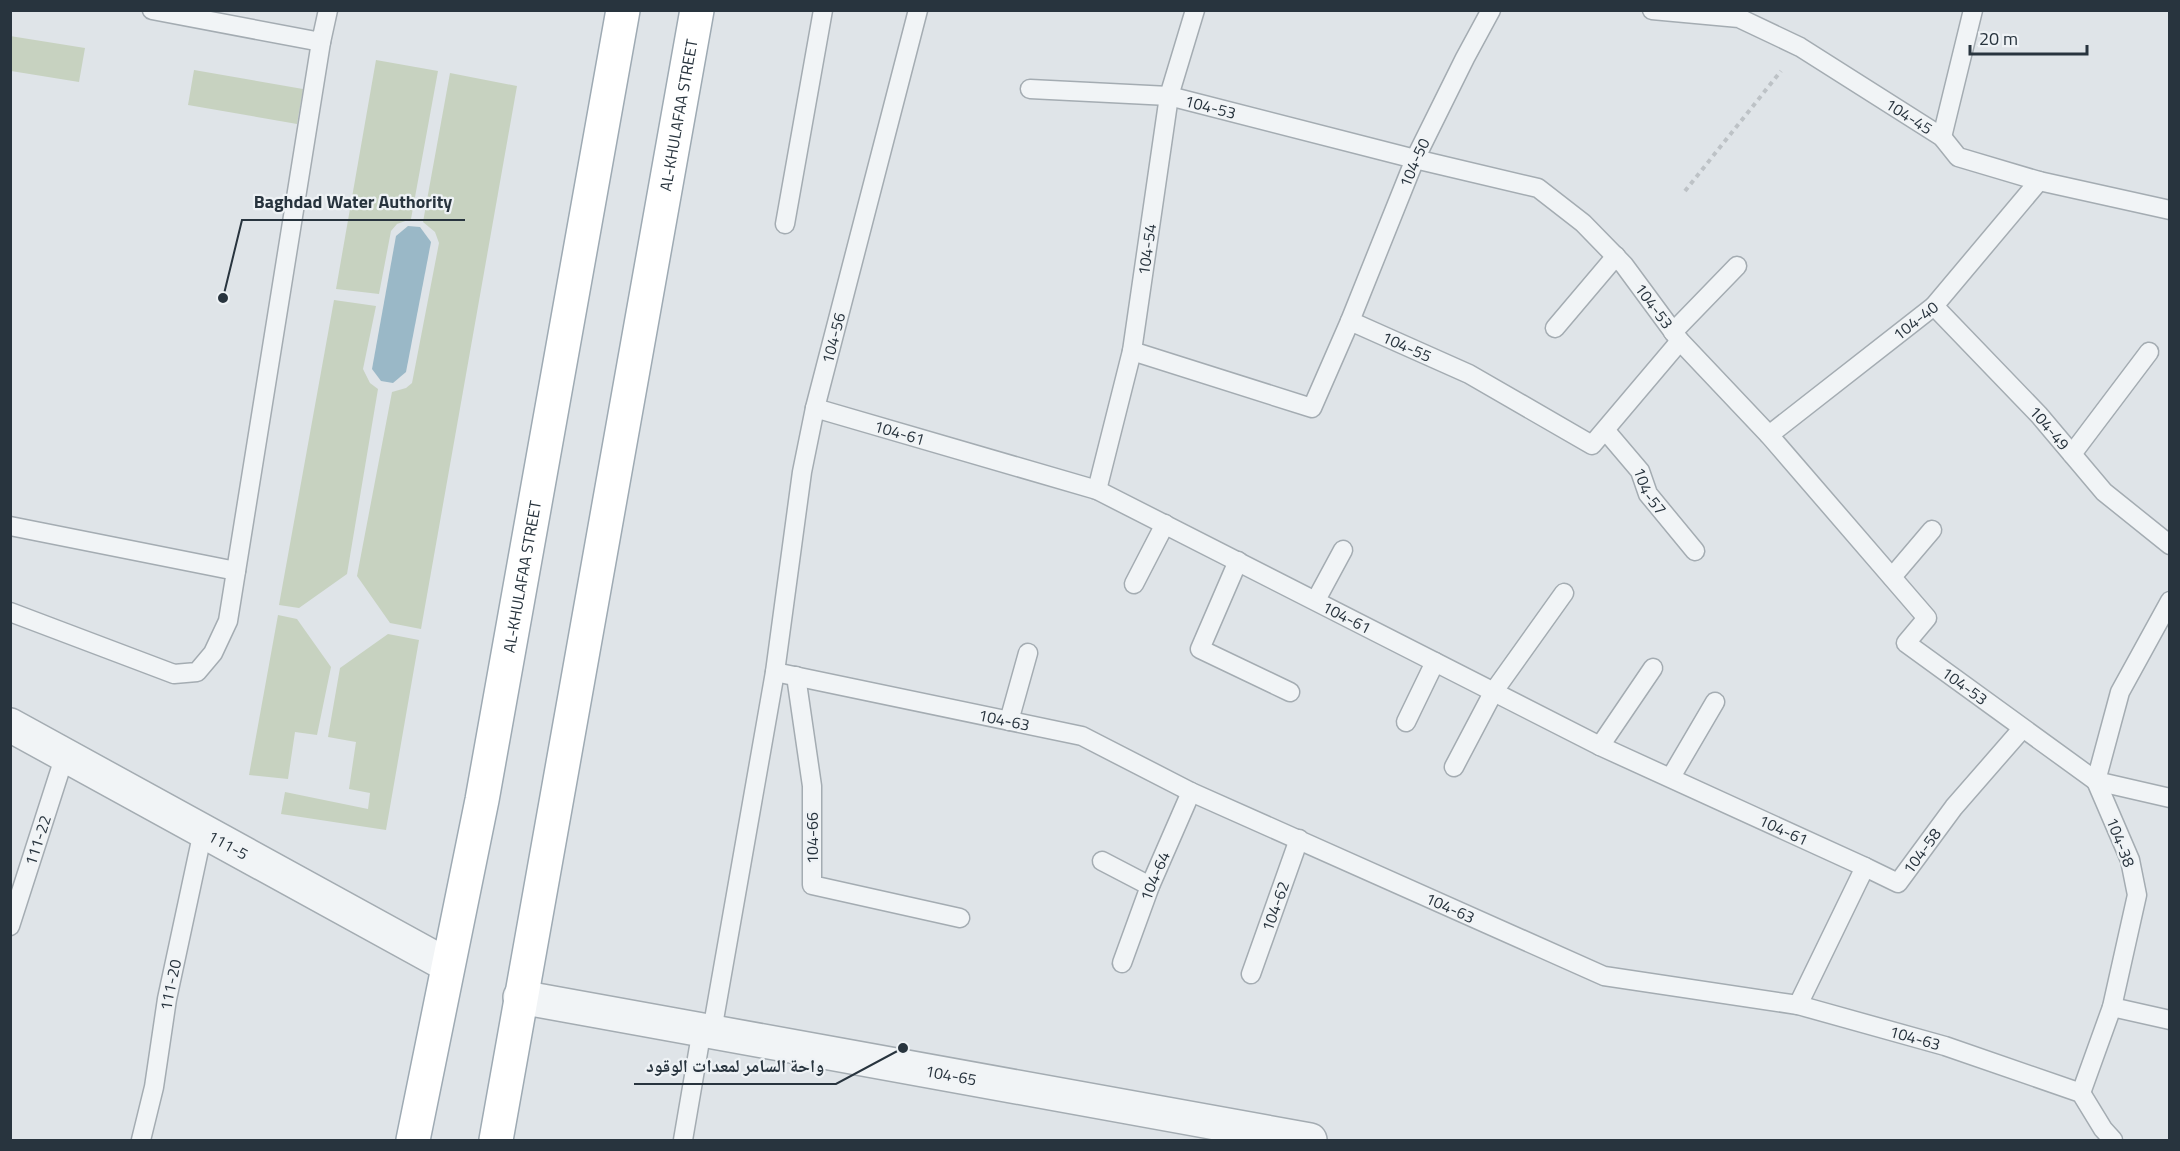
<svg xmlns="http://www.w3.org/2000/svg" width="2180" height="1151" font-family="'Titillium Web','Noto Naskh Arabic',sans-serif">
	<rect width="100%" height="100%" fill="#dfe4e8"/>
	<path fill="#c7d2c0" d="M10,36L85,48L79,82L11,71Z
		M376,60L438,71L411,219L397,224L391,231L379,294L336,289Z
		M194,70L303,89L297,124L188,105Z
		M450,73L517,86L421,629L390,623L357,576L392,392L406,388L412,383L439,243L435,232L423,222Z
		M334,300L376,306L363,369L370,383L378,389L347,574L299,608L279,605Z
		M278,615L297,619L331,667L317,735L295,732L288,779L249,775Z
		M388,634L419,640L386,830L281,814L285,792L368,809L370,793L349,789L356,742L328,737L340,668Z"/>
	<path fill="#9ab8c7" d="M408,226L420,227L431,242L406,372L393,383L381,381L372,369L396,236Z"/>
	<g fill="none" stroke-linecap="round" stroke-linejoin="round">
		<g stroke="#a4acb2" stroke-width="21">
			<g id="lane">
				<path d="M152,10L321,42L328,10"/>
				<path id="s1" d="M1652,10L1739,18L1800,47L1942,137L1958,157L2039,181L2170,210"/>
				<path id="s2" d="M1030,89L1169,96L1415,159L1538,188L1583,223L1624,265L1680,341L1769,435L1927,618L1906,643L2096,781L2170,798"/>
				<path d="M1942,137L1973,10"/>
				<path d="M785,224L823,10"/>
				<path id="s3" d="M1934,306L2039,415L2104,492L2170,545"/>
				<path id="s4" d="M1350,321L1415,159L1465,58L1491,10"/>
				<path d="M1555,328L1616,256"/>
				<path d="M1673,332L1737,266"/>
				<path id="s5" d="M1132,351L1312,408L1350,321L1469,374L1592,445L1680,341"/>
				<path id="s6" d="M815,408L1097,490L1600,746L1865,867"/>
				<path id="s7" d="M1606,431L1640,471L1648,494L1695,551"/>
				<path id="s8" d="M1769,435L1934,306L2039,181"/>
				<path d="M2072,454L2149,352"/>
				<path id="s9" d="M1097,490L1132,351L1169,96L1195,10"/>
				<path d="M10,526L236,571"/>
				<path d="M1238,561L1200,649L1290,692"/>
				<path d="M1892,577L1932,530"/>
				<path d="M1134,584L1165,524"/>
				<path d="M1316,600L1343,550"/>
				<path d="M10,612L174,674L197,672L213,653L228,621L321,42"/>
				<path id="s10" d="M775,672L1082,736L1191,792L1604,976L1798,1005L1945,1046L2081,1093L2103,1129L2113,1140"/>
				<path d="M796,676L812,786V885L960,918"/>
				<path d="M1009,721L1028,653"/>
				<path d="M1406,722L1435,662"/>
				<path d="M1600,746L1653,668"/>
				<path d="M1454,767L1494,691L1564,593"/>
				<path d="M1671,777L1715,702"/>
				<path d="M1102,861L1150,886"/>
				<path id="s11" d="M10,926L65,755"/>
				<path id="s12" d="M1122,963L1150,886L1191,792"/>
				<path id="s13" d="M1251,974L1299,839"/>
				<path id="s14" d="M1798,1005L1865,867L1898,883L1954,807L2022,729"/>
				<path d="M2112,1007L2170,1020"/>
				<path id="s15" d="M712,1031L775,672L802,472L815,408L918,10"/>
				<path d="M2081,1093L2112,1007L2137,895L2130,860L2096,781L2120,692L2170,601"/>
				<path id="s16" d="M141,1140L154,1087L167,999L203,831"/>
				<path d="M683,1140L702,1029"/>
			</g>
		</g>
		<g stroke="#a4acb2" stroke-width="36">
			<g id="street">
				<path id="s17" d="M10,725L447,965"/>
				<path id="s18" d="M520,997L1310,1140"/>
			</g>
		</g>
		<g stroke="#9eaab3" stroke-width="36">
			<g id="primary">
				<path id="s19" d="M413,1140L482,800L623,10"/>
				<path id="s20" d="M496,1140L697,10"/>
			</g>
		</g>
		<path stroke="#bdc2c6" stroke-width="4" stroke-dasharray="4.5 4.5" stroke-linecap="butt" d="M1685,191L1781,71"/>
		<use href="#lane" stroke="#f1f4f6" stroke-width="18"/>
		<use href="#street" stroke="#f1f4f6" stroke-width="33"/>
		<use href="#primary" stroke="#fff" stroke-width="33"/>
	</g>
	<g text-anchor="middle" dominant-baseline="central" stroke-width="4.5" stroke-linejoin="round" paint-order="stroke">
		<g font-size="16" fill="#28343e" stroke="#eef2f5">
			<text stroke="none"><textPath href="#s2" startOffset="182">104-53</textPath></text>
			<text stroke="none"><textPath href="#s20" startOffset="1041">AL-KHULAFAA STREET</textPath></text>
			<text stroke="none"><textPath href="#s1" startOffset="284">104-45</textPath></text>
			<text stroke="none"><textPath href="#s4" startOffset="171">104-50</textPath></text>
			<text stroke="none"><textPath href="#s9" startOffset="246">104-54</textPath></text>
			<text stroke="none"><textPath href="#s2" startOffset="686">104-53</textPath></text>
			<text stroke="none"><textPath href="#s8" startOffset="186">104-40</textPath></text>
			<text stroke="none"><textPath href="#s15" startOffset="704">104-56</textPath></text>
			<text stroke="none"><textPath href="#s5" startOffset="346">104-55</textPath></text>
			<text stroke="none"><textPath href="#s3" startOffset="168">104-49</textPath></text>
			<text stroke="none"><textPath href="#s6" startOffset="88">104-61</textPath></text>
			<text stroke="none"><textPath href="#s7" startOffset="75">104-57</textPath></text>
			<text stroke="none"><textPath href="#s19" startOffset="574">AL-KHULAFAA STREET</textPath></text>
			<text stroke="none"><textPath href="#s6" startOffset="574">104-61</textPath></text>
			<text stroke="none"><textPath href="#s2" startOffset="1206">104-53</textPath></text>
			<text stroke="none"><textPath href="#s10" startOffset="234">104-63</textPath></text>
			<text stroke="none"><textPath href="#s6" startOffset="1060">104-61</textPath></text>
			<text transform="translate(812 838) rotate(-90)">104-66</text>
			<text stroke="none"><textPath href="#s11" startOffset="90">111-22</textPath></text>
			<text transform="translate(2121 842) rotate(69)">104-38</text>
			<text stroke="none"><textPath href="#s17" startOffset="249">111-5</textPath></text>
			<text stroke="none"><textPath href="#s14" startOffset="230">104-58</textPath></text>
			<text stroke="none"><textPath href="#s12" startOffset="93">104-64</textPath></text>
			<text stroke="none"><textPath href="#s13" startOffset="72">104-62</textPath></text>
			<text stroke="none"><textPath href="#s10" startOffset="720">104-63</textPath></text>
			<text stroke="none"><textPath href="#s16" startOffset="158">111-20</textPath></text>
			<text stroke="none"><textPath href="#s10" startOffset="1206">104-63</textPath></text>
			<text stroke="none"><textPath href="#s18" startOffset="438">104-65</textPath></text>
		</g>
	</g>
	<path fill="none" stroke="#28343e" stroke-width="2" d="M223 298L242 220H465M903 1048L836 1084H634"/>
	<g fill="#28343e" stroke="#eef2f5" stroke-width="2">
		<circle cx="223" cy="298" r="6"/>
		<circle cx="903" cy="1048" r="6"/>
	</g>
	<g font-size="18" text-anchor="middle" font-weight="bold" fill="#28343e" stroke="#eef2f5" stroke-width="4.5" stroke-linejoin="round" paint-order="stroke">
		<text x="353" y="208">Baghdad Water Authority</text>
		<text x="735" y="1072">واحة السامر لمعدات الوقود</text>
	</g>
	<rect width="2180" height="1151" fill="none" stroke="#28343e" stroke-width="24"/>
	<path d="M1970 45v9h117v-9" fill="none" stroke="#28343e" stroke-width="3"/>
	<text x="1979" y="45" font-size="18" fill="#28343e" stroke="#eef2f5" stroke-width="4.5" paint-order="stroke">20 m</text>
</svg>
